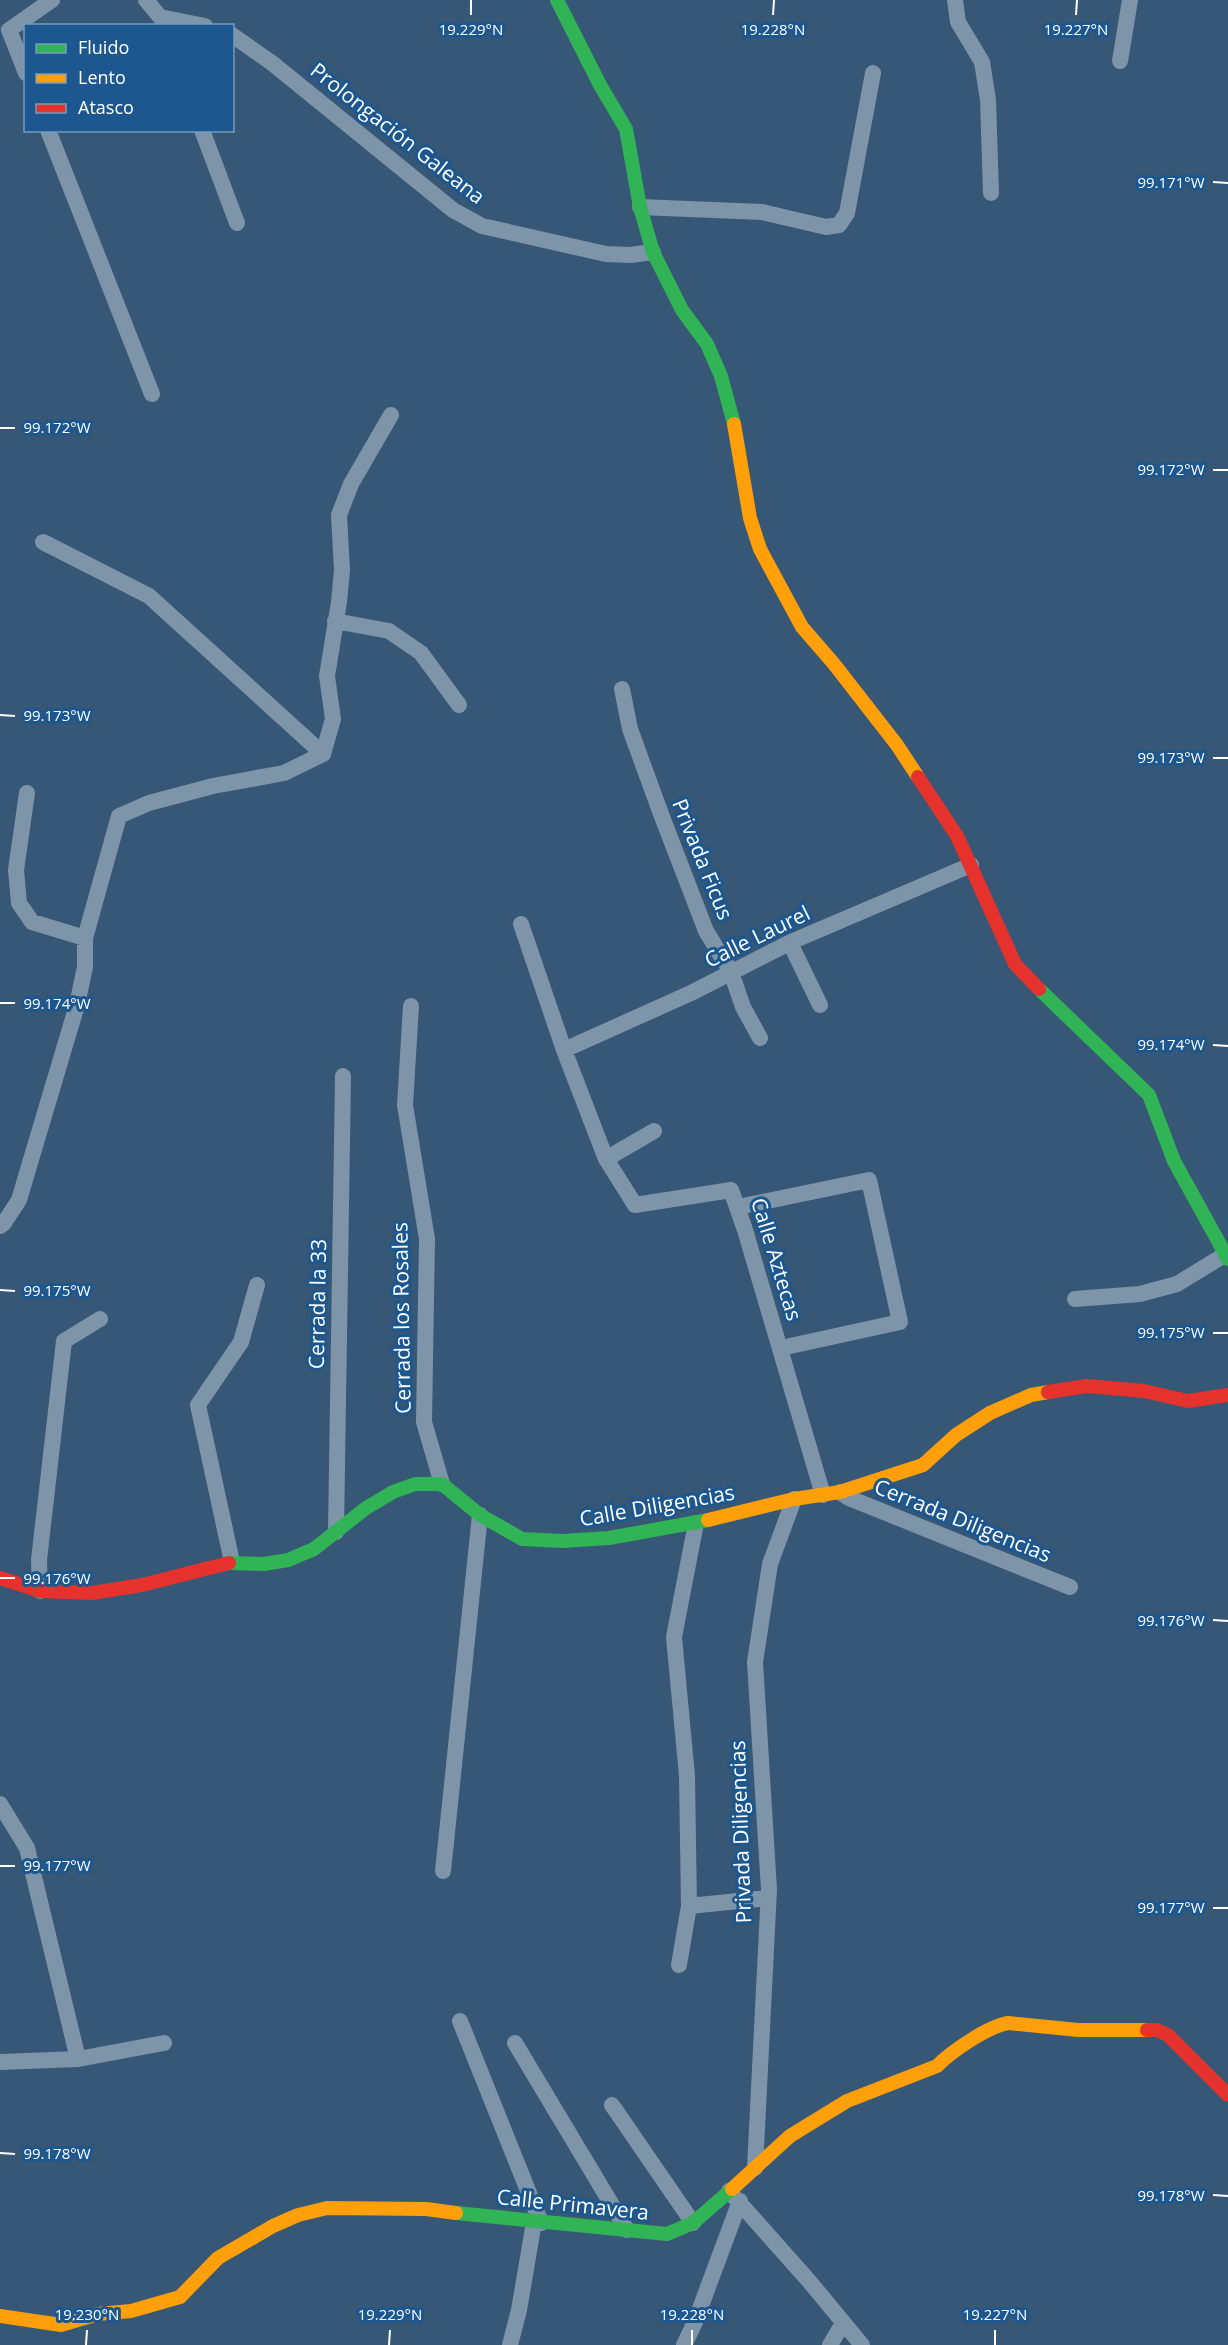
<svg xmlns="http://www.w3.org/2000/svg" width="1228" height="2345" font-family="'Open Sans',sans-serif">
	<rect width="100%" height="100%" fill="#365775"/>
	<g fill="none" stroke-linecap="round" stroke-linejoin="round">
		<path stroke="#7e94a8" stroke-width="16" d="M146,0L160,17L205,26
			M955,0L958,22L982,62L988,100L991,193
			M232,35L272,63L453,210L482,226L606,254L630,255L653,252
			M1120,61L1130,0
			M26,73L9,30L52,0
			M48,130L152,394
			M202,130L237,223
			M640,207L762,212L826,227L839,225L847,213L873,73
			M43,542L149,596L323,754
			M335,621L389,631L421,653L459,705
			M622,689L630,729L661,814L706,931L731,972L743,1007L760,1038
			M27,793L16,870L19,903L32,922L85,938
			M521,924L564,1050L606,1159L635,1205L731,1190L745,1230L823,1495
			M790,943L820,1005
			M411,1006L405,1105L427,1239L424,1422L442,1484
			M564,1050L691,993L793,941L971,865
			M606,1159L654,1131
			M738,1207L869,1180L900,1322L781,1348
			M0,1226L4,1223L19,1200L77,1005L85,967V938L119,816L149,803L213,786L284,773L323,754L333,719L327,676L339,602L342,570L339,515L351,484L391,415
			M1075,1299L1140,1294L1177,1284L1226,1254
			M840,1492L849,1498L1070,1587
			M336,1532L343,1076
			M232,1562L198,1405L241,1342L257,1285
			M40,1591L39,1560L64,1341L100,1319
			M0,1804L27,1848L78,2059
			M443,1871L480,1515
			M689,1906L768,1898
			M679,1965L689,1906L687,1776L674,1637L696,1523
			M460,2021L541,2223
			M515,2043L627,2230
			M0,2062L78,2059L164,2043
			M612,2105L693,2223
			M755,2168L769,1890L755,1662L770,1564L794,1499
			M729,2191L809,2281L862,2345
			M510,2345L519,2310L534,2222
			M684,2345L695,2322L740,2201
			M830,2345L843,2323"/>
		<path stroke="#30b455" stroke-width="14" d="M557,0L600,85L626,129L640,207L653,252L682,310L707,344L721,376L734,424
			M1039,989L1149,1095L1174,1161L1228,1259
			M229,1563L264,1564L288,1560L314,1549L366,1508L393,1492L415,1484H442L480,1515L522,1539L563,1541L609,1538L708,1520
			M456,2213L667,2234L693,2223L732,2189"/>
		<path stroke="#ff9f0a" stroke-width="14" d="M734,424L750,518L760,549L802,627L834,664L897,745L918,777
			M708,1520L794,1499L840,1492L923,1465L956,1435L990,1413L1031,1395L1048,1392
			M732,2189L790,2136L847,2101L937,2066C952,2051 987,2027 1008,2023L1078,2030H1147
			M0,2316L61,2325L98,2314L131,2311L180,2297L218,2258L273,2226L298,2215L327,2208L426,2209L456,2213"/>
		<path stroke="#e5322d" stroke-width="14" d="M918,777L957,836L1015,964L1039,989
			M1048,1392L1087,1386L1144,1391L1188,1401L1228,1395
			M0,1578L40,1591L92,1593L142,1585L229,1563
			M1147,2030H1157L1168,2035L1228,2095"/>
	</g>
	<path fill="none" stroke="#fff" stroke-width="2" d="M471,15V0M773,15L774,0M1076,15L1077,0M1213,182L1228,183M0,428H15M1213,470H1228M0,715L15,716M1213,758H1228M0,1003H15M1213,1045L1228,1046M0,1290L15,1291M1213,1333H1228M0,1578H15M1213,1620L1228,1621M0,1866H15M1213,1908H1228M0,2153L15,2154M1213,2195L1228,2196M86,2345L87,2330M389,2345L390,2330M692,2345V2330M995,2345V2330"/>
	<g text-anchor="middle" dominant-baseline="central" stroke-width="6" stroke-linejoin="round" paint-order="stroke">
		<g font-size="21" fill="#fff" stroke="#1c588f">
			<text transform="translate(398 133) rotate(38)">Prolongación Galeana</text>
			<text transform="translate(703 859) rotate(68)">Privada Ficus</text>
			<text transform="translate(757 936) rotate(-26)">Calle Laurel</text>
			<text transform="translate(777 1259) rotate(73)">Calle Aztecas</text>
			<text transform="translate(317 1304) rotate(-89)">Cerrada la 33</text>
			<text transform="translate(401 1318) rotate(-91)">Cerrada los Rosales</text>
			<text transform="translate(657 1505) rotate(-10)">Calle Diligencias</text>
			<text transform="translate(963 1520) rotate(22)">Cerrada Diligencias</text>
			<text transform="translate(740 1832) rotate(-92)">Privada Diligencias</text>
			<text transform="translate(573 2204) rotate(6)">Calle Primavera</text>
		</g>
	</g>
	<g font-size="15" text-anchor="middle" fill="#fff" stroke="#1c588f" stroke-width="6" stroke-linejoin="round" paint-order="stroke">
		<text x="471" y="35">19.229°N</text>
		<text x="773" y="35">19.228°N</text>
		<text x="1076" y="35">19.227°N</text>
		<text x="1171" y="188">99.171°W</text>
		<text x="57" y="433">99.172°W</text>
		<text x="1171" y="475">99.172°W</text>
		<text x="57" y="721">99.173°W</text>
		<text x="1171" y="763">99.173°W</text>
		<text x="57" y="1009">99.174°W</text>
		<text x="1171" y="1050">99.174°W</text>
		<text x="57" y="1296">99.175°W</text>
		<text x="1171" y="1338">99.175°W</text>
		<text x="57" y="1584">99.176°W</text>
		<text x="1171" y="1626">99.176°W</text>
		<text x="57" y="1871">99.177°W</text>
		<text x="1171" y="1913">99.177°W</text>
		<text x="57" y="2159">99.178°W</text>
		<text x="1171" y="2201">99.178°W</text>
		<text x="87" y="2320">19.230°N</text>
		<text x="390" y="2320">19.229°N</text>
		<text x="692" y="2320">19.228°N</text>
		<text x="995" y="2320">19.227°N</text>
	</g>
	<rect x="24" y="24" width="210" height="108" fill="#1c588f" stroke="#779bbc" stroke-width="1.5"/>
	<rect x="36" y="44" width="30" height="9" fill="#30b455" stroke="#779bbc" stroke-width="1.5"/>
	<text x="78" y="54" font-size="18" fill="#ffffff">Fluido</text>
	<rect x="36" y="74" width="30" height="9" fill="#ff9f0a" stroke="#779bbc" stroke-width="1.5"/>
	<text x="78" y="84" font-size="18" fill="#ffffff">Lento</text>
	<rect x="36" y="104" width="30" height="9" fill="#e5322d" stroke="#779bbc" stroke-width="1.5"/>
	<text x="78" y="114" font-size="18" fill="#ffffff">Atasco</text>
</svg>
